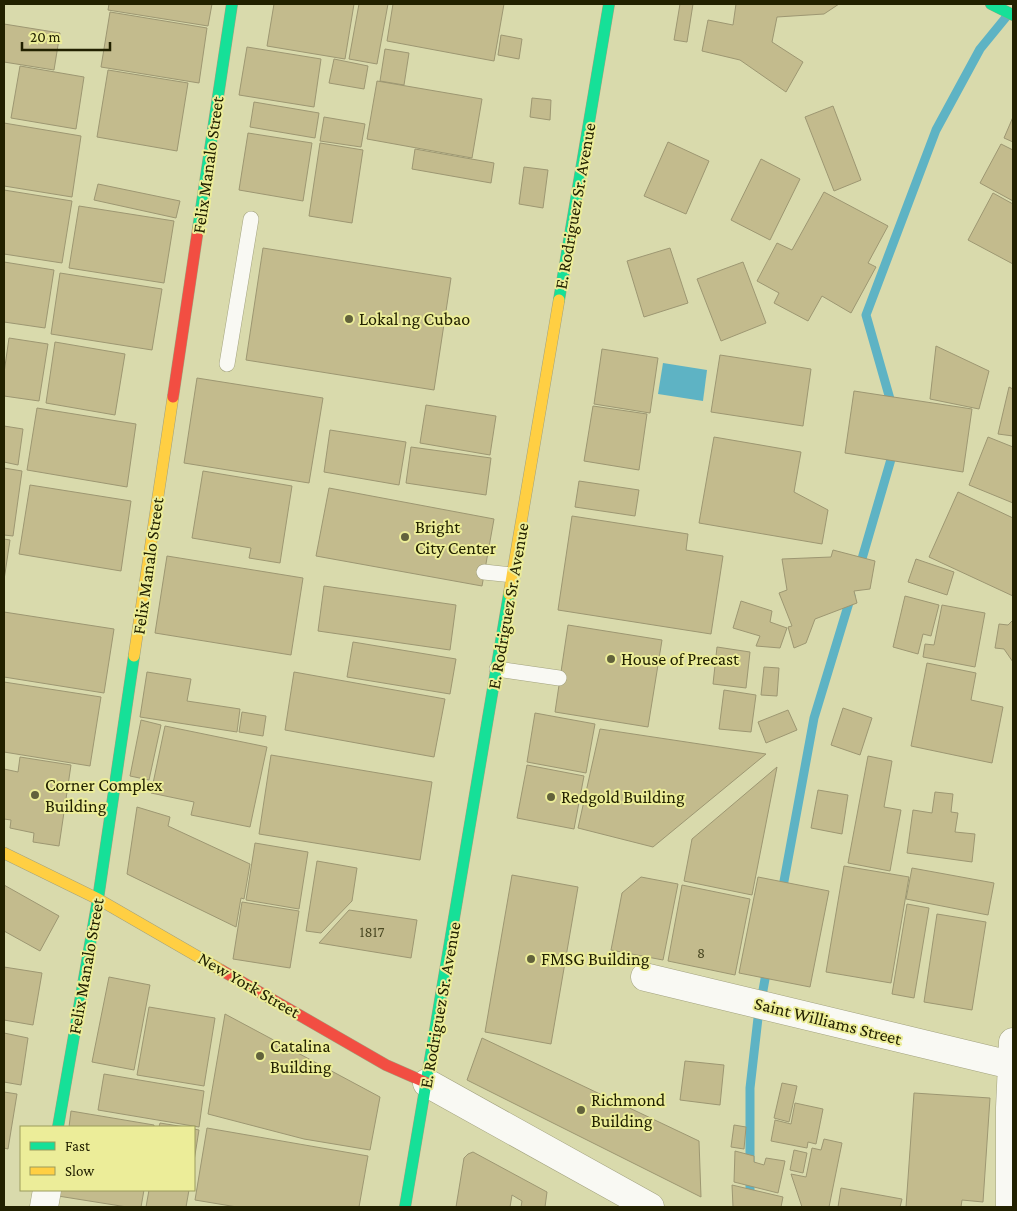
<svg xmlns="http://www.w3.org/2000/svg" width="1017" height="1211" font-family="'Crimson Pro',serif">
	<rect width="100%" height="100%" fill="#d9daac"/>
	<path fill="#5eb3c4" d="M663,363L707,370L703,401L658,394Z"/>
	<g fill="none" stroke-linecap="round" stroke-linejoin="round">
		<path stroke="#5eb3c4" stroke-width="9" d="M892,406L866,315L936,130L980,49L1007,16
			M859,569L894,449
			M782,892L814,718L851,596
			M750,1207V1088L758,1018L767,968"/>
	</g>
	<path fill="#c3bb8d" stroke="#9d9772" d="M109,4H212L208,26L108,10Z
		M274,4H354L345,59L267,46Z
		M359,4H388L377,64L349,59Z
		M393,4H504L494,61L387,41Z
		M680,4H693L687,42L674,40Z
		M736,4H839L824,14L777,17L772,42L803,62L786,92L740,60L702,51L708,20L733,25Z
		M110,12L207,28L199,83L101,67Z
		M4,24L60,33L54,70L4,62Z
		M501,35L522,39L519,59L498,55Z
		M247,47L321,59L314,107L239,95Z
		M385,49L409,53L404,85L380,81Z
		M334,59L368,66L364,89L329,83Z
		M20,66L84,77L76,129L11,118Z
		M108,70L188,83L177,151L97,137Z
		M377,81L482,99L472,158L367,139Z
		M532,98L551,100L550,120L530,117Z
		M254,102L319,113L315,138L250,127Z
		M833,106L861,180L834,191L805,117Z
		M324,117L365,124L361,147L320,141Z
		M1013,117V142L1004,138Z
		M4,123L81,136L72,197L4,186Z
		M248,133L312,143L303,201L239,190Z
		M668,142L709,161L686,214L644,196Z
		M320,143L363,150L352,223L309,216Z
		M1001,144L1013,150V201L980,183Z
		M415,149L494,163L491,183L412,169Z
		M761,159L800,179L770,240L731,220Z
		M524,167L548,170L543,208L519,204Z
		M98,184L180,201L176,218L94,200Z
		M4,190L72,201L62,263L4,254Z
		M824,192L888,226L868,263L876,267L851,313L822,296L808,321L774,303L779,293L757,281L777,243L792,250Z
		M993,193L1013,204V264L968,240Z
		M79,206L174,221L164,283L69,268Z
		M263,248L451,278L434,390L246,360Z
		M670,248L688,303L644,317L627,261Z
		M4,262L54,270L45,328L4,322Z
		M743,262L766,323L721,341L697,279Z
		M60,273L162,289L152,350L51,334Z
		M9,338L48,344L39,401L4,396V373Z
		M55,342L125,354L115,415L46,403Z
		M936,346L989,371L979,409L930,399Z
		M602,349L658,358L650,413L594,404Z
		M720,355L811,369L803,426L711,412Z
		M197,378L323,398L309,483L184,463Z
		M1009,387L1013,389V436L998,434Z
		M854,391L972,409L963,472L845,453Z
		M426,405L496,416L490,455L420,443Z
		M593,406L647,414L639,470L584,461Z
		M37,408L136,424L127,487L27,470Z
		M4,426L23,429L18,465L4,462Z
		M330,430L406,442L399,485L324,472Z
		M714,437L801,452L794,492L828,510L822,544L699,523Z
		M988,437L1013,447V503L969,485Z
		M411,447L491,458L486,495L406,483Z
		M4,468L22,471L13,536L4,535Z
		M203,471L292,486L280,563L249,558L251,548L192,538Z
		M579,481L639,490L635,516L575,507Z
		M30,485L131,501L121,571L19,554Z
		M329,488L494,519L482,586L316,556Z
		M958,492L1013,518V596L929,557Z
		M572,516L688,534L686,550L723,556L711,634L558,610Z
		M4,539L10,540L4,580Z
		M833,550L875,561L870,589L854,591L857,603L815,619L806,643L794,648L788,627L792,626L779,593L787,590L782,559L831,557Z
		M167,556L303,578L291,655L155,633Z
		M916,559L954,572L947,595L908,582Z
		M324,586L456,605L450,650L318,631Z
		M905,596L939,605L931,636L923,634L918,654L893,647Z
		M741,601L772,611L770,622L787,628L780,648L756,646L760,636L733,628Z
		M942,605L985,613L975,667L923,657L925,644L934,645Z
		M4,612L114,629L104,693L4,677Z
		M1013,620V662L1004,649L995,648L999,624L1008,625Z
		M568,625L662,640L648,727L555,712Z
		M353,642L456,659L450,694L347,677Z
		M717,647L750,652L746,688L713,684Z
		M927,663L976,673L971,700L1003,707L992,763L911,746Z
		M764,667L779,668L777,696L761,695Z
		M147,672L191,679L187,701L240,709L237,732L140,717Z
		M294,672L445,699L434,757L285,730Z
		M4,682L101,697L90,766L4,752Z
		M724,690L756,695L751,732L719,729Z
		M843,708L872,718L860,755L831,745Z
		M788,710L797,730L766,743L758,722Z
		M242,712L266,716L263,736L239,732Z
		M535,713L595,724L586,773L527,762Z
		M141,720L161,725L149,780L130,776Z
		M165,726L267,747L250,827L191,815L194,802L151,793Z
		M600,729L766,754L653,847L578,828Z
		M271,755L432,782L420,860L259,834Z
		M868,756L892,761L884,807L901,810L890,871L848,863Z
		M20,757L71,765L59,846L33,842L34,833L10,828L11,820L4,819V769L18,772Z
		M527,765L584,776L574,829L517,818Z
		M777,767L752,895L684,881L692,839Z
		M818,790L848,795L842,834L811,828Z
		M935,792L953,794L951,812L958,813L955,832L975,834L972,862L907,853L913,810L932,813Z
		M137,807L170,817L168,826L250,864L244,899L241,898L236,927L127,874Z
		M255,843L308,852L299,909L246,900Z
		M317,861L357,868L352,901L321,933L306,931Z
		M844,866L909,877L891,983L826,972Z
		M912,868L994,883L988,915L906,899Z
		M512,875L578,887L551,1044L485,1032Z
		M641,877L678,884L663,960L611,950L622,893Z
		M758,877L829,891L810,987L739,973Z
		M4,885L59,916L40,951L4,931Z
		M682,885L750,899L735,975L668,961Z
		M242,902L299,911L290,968L233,959Z
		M907,904L929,908L914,998L892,994Z
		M349,910L417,920L411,958L319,943Z
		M937,914L986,922L972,1010L924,1002Z
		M4,967L42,973L33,1025L4,1020Z
		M109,977L150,985L134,1070L92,1062Z
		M149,1007L215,1018L204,1086L137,1075Z
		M225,1014L380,1097L370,1150L304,1139L208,1114Z
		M4,1033L28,1038L21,1085L4,1082Z
		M482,1038L699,1141L701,1197L467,1080Z
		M685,1061L724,1065L720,1105L680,1100Z
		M104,1074L204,1091L199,1127L98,1110Z
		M782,1083L797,1086L789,1122L774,1118Z
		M4,1092L17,1094L8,1149L4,1148Z
		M914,1093L990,1098L983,1202L962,1200L961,1207H906Z
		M795,1103L823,1109L816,1144L808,1142L807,1148L771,1141L775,1120L791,1124Z
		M71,1111L154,1125V1127H69Z
		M160,1123L185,1127H159Z
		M734,1125L746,1127L744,1149L731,1147Z
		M207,1128L368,1156L359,1207H237L195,1200Z
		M194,1129L199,1130L194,1161Z
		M824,1139L842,1143L829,1207H802L791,1174L806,1177L812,1148L821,1150Z
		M794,1150L807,1153L803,1173L790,1170Z
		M735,1151L754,1156V1162L764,1165L766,1158L785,1161L778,1193L734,1182Z
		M473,1152L547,1192L545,1207H521L522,1201L512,1195L510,1207H456L464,1158L468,1154Z
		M732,1185L783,1197L781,1207H733Z
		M841,1188L902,1199L900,1207H838Z
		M59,1190H144L141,1207H127L58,1196Z
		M149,1190H189L186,1207H146Z"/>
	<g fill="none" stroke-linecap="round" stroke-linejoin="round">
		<g stroke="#a2a27e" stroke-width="16">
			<path id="lane" d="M227,364L251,219
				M484,572L513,575
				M497,669L559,678"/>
		</g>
		<g stroke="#a2a27e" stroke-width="29">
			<path id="street" d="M645,977L1011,1065
				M427,1083L650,1207
				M44,1207L47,1190
				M1010,1207V1108L1013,1042"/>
		</g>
		<g stroke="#a2a27e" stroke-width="12">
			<path id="fast" d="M991,4L1013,15
				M198,229L232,4
				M559,300L609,4
				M58,1127L98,899L134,656
				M405,1207L509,594"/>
		</g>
		<g stroke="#a2a27e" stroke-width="12">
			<path id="slow" d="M509,594L559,300
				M134,656L173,397
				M4,853L98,899L221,970"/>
		</g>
		<g stroke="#a2a27e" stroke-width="12">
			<path id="jam" d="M173,397L198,229
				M221,970L386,1065L427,1083"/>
		</g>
		<use href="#lane" stroke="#f9f9f3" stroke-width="15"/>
		<use href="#street" stroke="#f9f9f3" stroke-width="28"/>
		<use href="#fast" stroke="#16e098" stroke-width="11"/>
		<use href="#slow" stroke="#ffcf43" stroke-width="11"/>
		<use href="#jam" stroke="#f24e42" stroke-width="11"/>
	</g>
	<g fill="#62623c" stroke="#eced99" stroke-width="2">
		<circle cx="349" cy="319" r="5"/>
		<circle cx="405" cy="537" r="5"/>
		<circle cx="611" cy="659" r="5"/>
		<circle cx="35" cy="795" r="5"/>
		<circle cx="551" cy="797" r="5"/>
		<circle cx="531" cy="959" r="5"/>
		<circle cx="260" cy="1056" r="5"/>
		<circle cx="581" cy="1110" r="5"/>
	</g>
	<g text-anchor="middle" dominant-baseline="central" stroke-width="4" stroke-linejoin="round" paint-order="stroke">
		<g font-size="15" fill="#4a4823">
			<text x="372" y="932">1817</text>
			<text x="701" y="953">8</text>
		</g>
		<g font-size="18" fill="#222100" stroke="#eced99">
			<text transform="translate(208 165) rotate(-82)">Felix Manalo Street</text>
			<text transform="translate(575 206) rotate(-80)">E. Rodriguez Sr. Avenue</text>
			<text transform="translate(148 566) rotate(-82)">Felix Manalo Street</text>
			<text transform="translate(508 606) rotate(-80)">E. Rodriguez Sr. Avenue</text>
			<text transform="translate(86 966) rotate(-80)">Felix Manalo Street</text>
			<text transform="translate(249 985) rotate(30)">New York Street</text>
			<text transform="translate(440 1005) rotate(-80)">E. Rodriguez Sr. Avenue</text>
			<text transform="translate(828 1021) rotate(14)">Saint Williams Street</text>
		</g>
		<g font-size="18" fill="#222100" stroke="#eced99" text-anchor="start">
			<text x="359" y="319">Lokal ng Cubao</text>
			<text x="415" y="527">Bright<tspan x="415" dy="21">City Center</tspan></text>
			<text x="621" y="659">House of Precast</text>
			<text x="45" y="785">Corner Complex<tspan x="45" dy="21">Building</tspan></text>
			<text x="561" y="797">Redgold Building</text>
			<text x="541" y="959">FMSG Building</text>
			<text x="270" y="1046">Catalina<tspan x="270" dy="21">Building</tspan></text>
			<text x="591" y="1100">Richmond<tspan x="591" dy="21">Building</tspan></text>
		</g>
	</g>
	<rect width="1017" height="1211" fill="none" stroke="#222100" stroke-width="10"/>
	<rect x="20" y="1126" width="175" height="65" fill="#eced99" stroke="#9b9b5c"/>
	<rect x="30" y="1142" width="25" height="8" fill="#16e098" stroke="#9b9b5c"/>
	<text x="65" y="1151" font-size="15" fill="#222100">Fast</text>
	<rect x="30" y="1167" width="25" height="8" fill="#ffcf43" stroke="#9b9b5c"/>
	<text x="65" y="1176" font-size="15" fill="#222100">Slow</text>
	<path d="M22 42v8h88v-8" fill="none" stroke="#222100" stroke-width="2.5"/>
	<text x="30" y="42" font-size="15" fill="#222100" stroke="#eced99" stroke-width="4" paint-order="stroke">20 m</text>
</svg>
